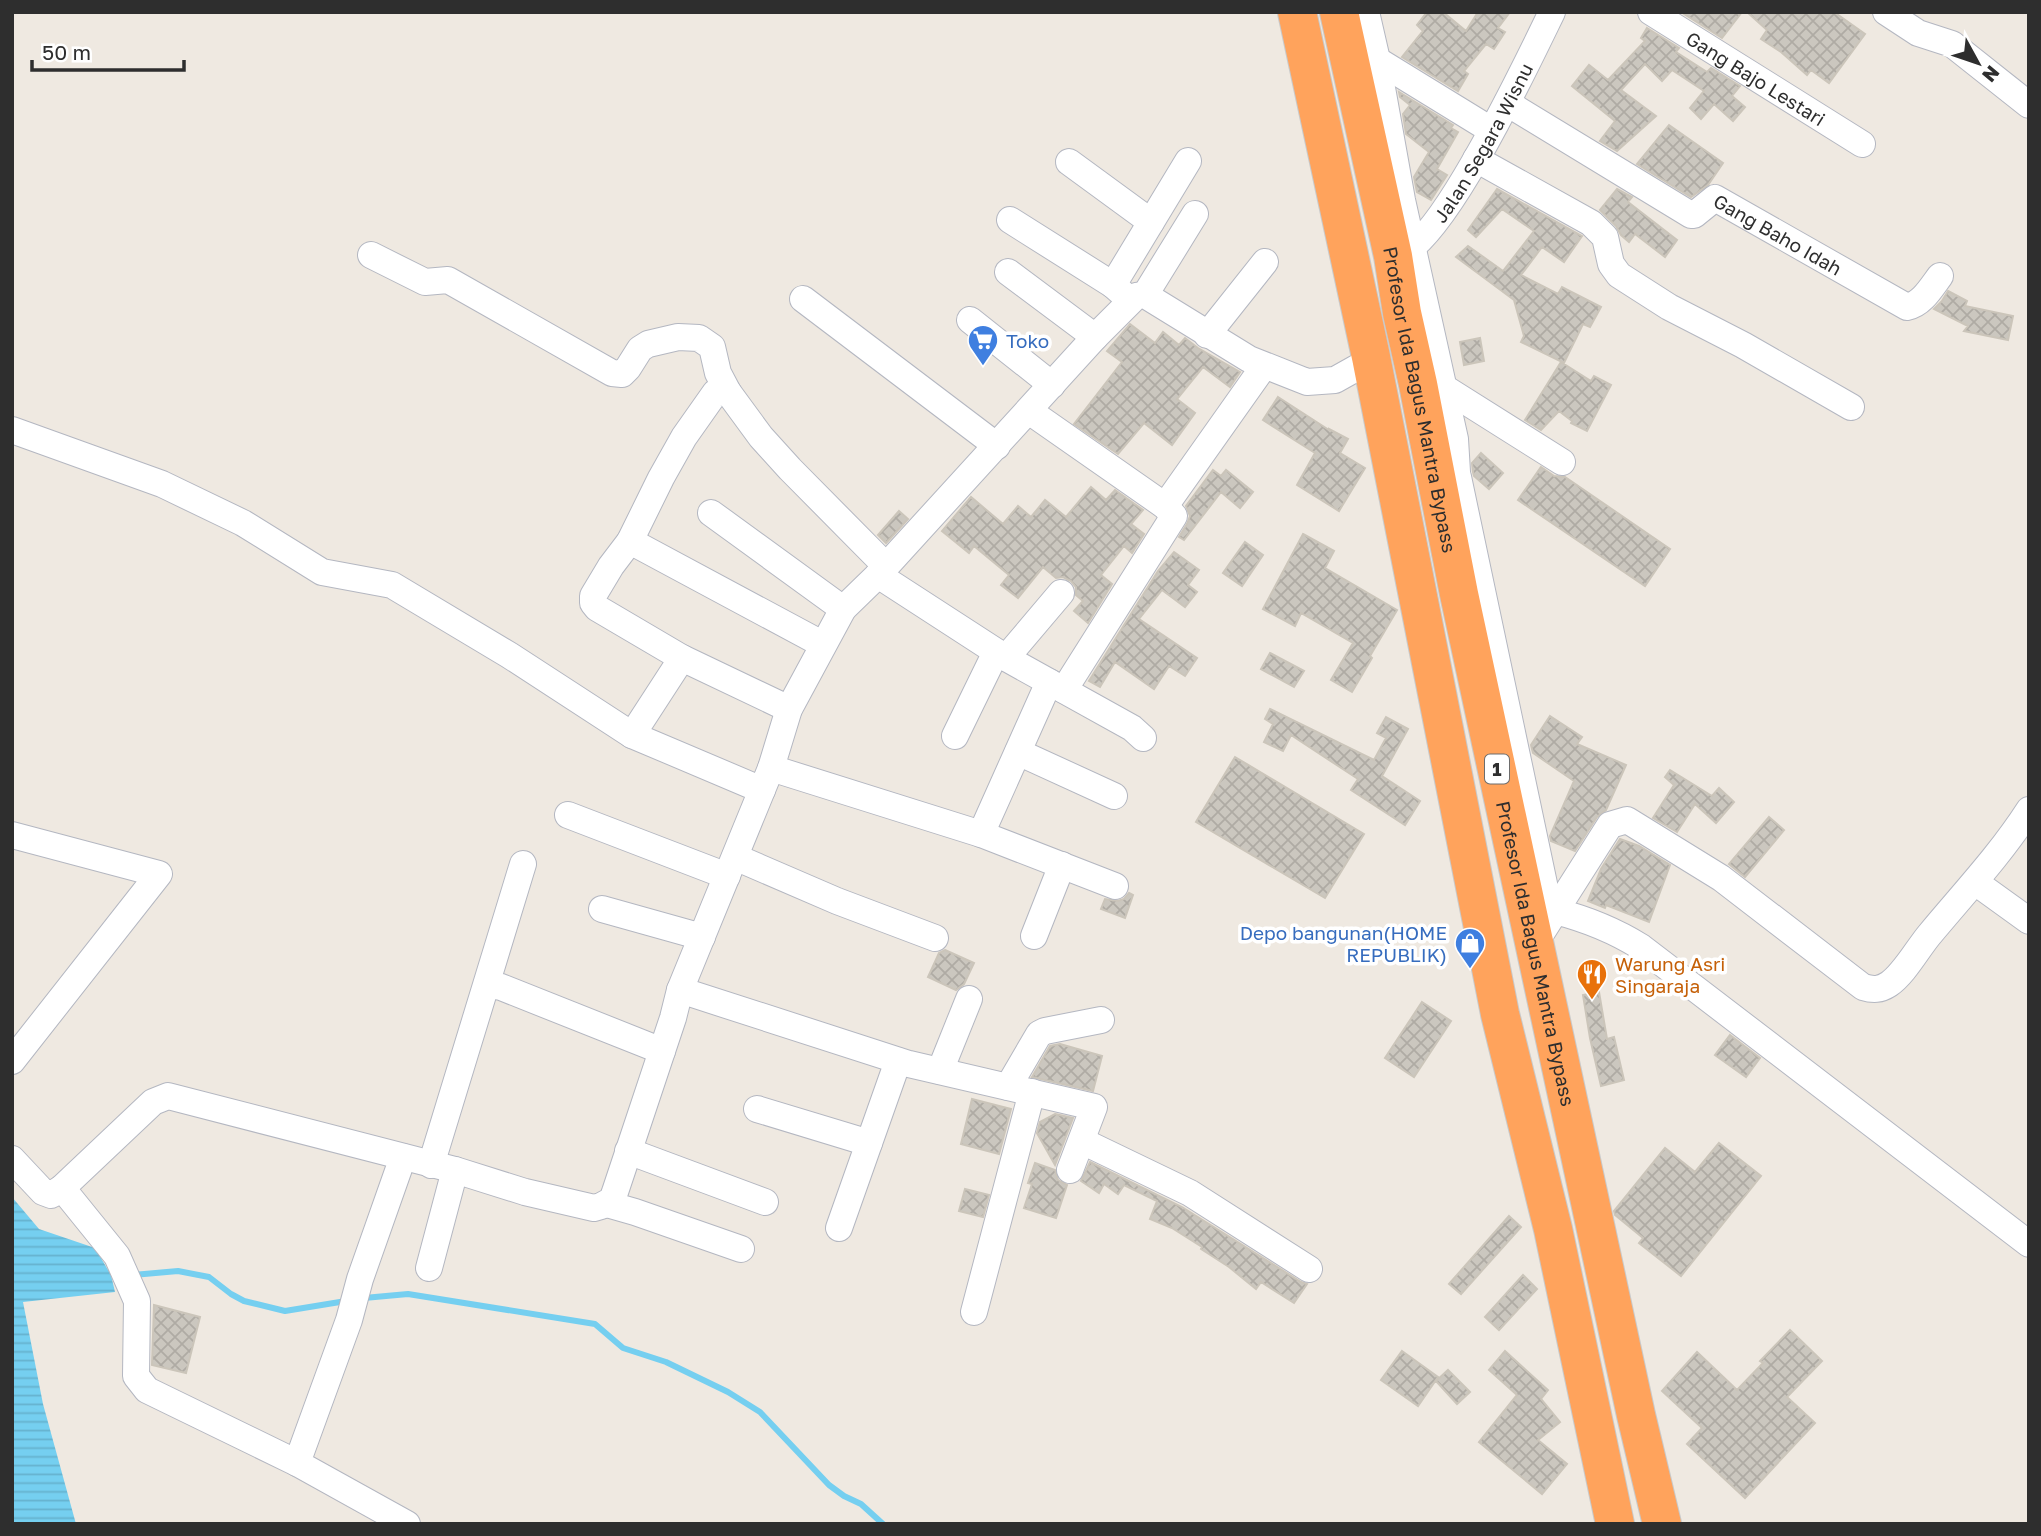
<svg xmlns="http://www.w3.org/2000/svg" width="2041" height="1536" font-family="'Golos Text',sans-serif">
	<defs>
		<pattern id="water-rules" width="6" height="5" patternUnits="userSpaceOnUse" patternTransform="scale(1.75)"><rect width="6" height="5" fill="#75cff0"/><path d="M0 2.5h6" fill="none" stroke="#66b2ce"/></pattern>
		<pattern id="building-cross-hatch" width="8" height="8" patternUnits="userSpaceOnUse" patternTransform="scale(1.75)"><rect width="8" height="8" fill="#cbc7bf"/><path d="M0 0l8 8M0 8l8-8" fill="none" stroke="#afaba4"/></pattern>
	</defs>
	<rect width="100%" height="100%" fill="#efe9e1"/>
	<path fill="url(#water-rules)" d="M12,1197L39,1229L95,1248L111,1275L115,1292L23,1302L43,1404L76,1524H12Z"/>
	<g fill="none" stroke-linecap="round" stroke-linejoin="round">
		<path stroke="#75cff0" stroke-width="6" d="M133,1275L178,1271L209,1277L231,1294L244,1301L285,1311L346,1301
			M364,1298L408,1294L595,1324L623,1348L666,1362L728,1392L760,1412L829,1485L844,1496L861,1504L883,1524"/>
	</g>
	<path fill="url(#building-cross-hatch)" stroke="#cbc5ba" stroke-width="2" d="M1427,12H1443L1466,31L1478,12H1510L1498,28L1505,32L1494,49L1486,44L1464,71L1468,74L1458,91L1402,57L1423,31L1417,25Z
		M1681,12H1742L1722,38Z
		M1747,12H1834L1865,34L1829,83L1811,70L1807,75L1781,52L1761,39L1767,30Z
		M1647,28L1679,48L1676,52L1707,72L1711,68L1740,86L1732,96L1745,107L1733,121L1714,104L1701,119L1690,108L1704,91L1672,70L1662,81L1645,64L1621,90L1656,116L1617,151L1600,141L1615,121L1572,86L1589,65L1608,80L1645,41L1641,38Z
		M1399,92L1453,125L1451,128L1458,132L1437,169L1447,175L1431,200L1417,192L1414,177L1429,152L1406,134L1403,114L1410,105L1400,97Z
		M1669,125L1723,163L1708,185L1691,197L1637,164Z
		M1497,189L1582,236L1564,262L1542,247L1521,275L1558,294L1562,287L1601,307L1590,327L1583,324L1564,363L1521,342L1524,336L1514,300L1456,257L1468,246L1503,271L1534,231L1502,209L1476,237L1468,230Z
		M1617,189L1632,197L1628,202L1677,240L1665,257L1635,234L1629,242L1621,235L1616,226L1600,210Z
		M1948,291L1967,301L1965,306L2013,316L2008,340L1964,331L1968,326L1934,309L1942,301Z
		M1130,324L1155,343L1163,332L1179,345L1185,338L1198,348L1240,372L1230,387L1203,367L1177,399L1195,413L1172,445L1144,423L1118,454L1074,424L1122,362L1107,351Z
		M1480,338L1484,361L1464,365L1460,342Z
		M1561,362L1591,381L1594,376L1611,385L1587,431L1571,423L1572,421L1559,411L1541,430L1525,420Z
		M1278,397L1329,430V429L1348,439L1340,453L1365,468L1339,511L1297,485L1315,453L1263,420Z
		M1481,453L1503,473L1489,489L1474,476L1473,472L1472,463Z
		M1541,467L1554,476L1565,477L1670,549L1645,586L1518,500Z
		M1213,470L1221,476L1226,470L1253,492L1240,508L1221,492L1184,540L1179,537L1187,524L1190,516L1186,506Z
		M1091,487L1106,500L1115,490L1143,510L1131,524L1144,534L1132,553L1124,546L1101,575L1112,584L1088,623L1074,611L1083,601L1076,595V587L1071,581L1063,577L1056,578L1043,567L1018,598L1001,585L1009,575L974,546L969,553L942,531L971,497L1003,524L1018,506L1031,517L1045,500L1066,517Z
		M899,511L908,519L886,543L878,535Z
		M1303,534L1334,551L1325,568L1397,610L1370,656L1372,658L1352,692L1331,680L1353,643L1301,613L1295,626L1263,609Z
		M1245,542L1263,555L1242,586L1223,573Z
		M1174,552L1199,570L1188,585L1197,592L1185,607L1162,590L1139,619L1197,658L1185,676L1169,666L1154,689L1115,662L1100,687L1089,681L1158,571Z
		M1270,653L1304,671L1294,687L1261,669Z
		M1270,709L1374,760L1386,738L1377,733L1386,717L1408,729L1382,776L1420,801L1405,825L1351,790L1358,779L1291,735L1283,751L1264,742L1273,724L1265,719Z
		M1550,716L1582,737L1577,744L1626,765L1606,810L1597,817L1575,851L1551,841L1550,836L1574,781L1533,753L1531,745Z
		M1235,757L1364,834L1325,898L1196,822Z
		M1670,770L1712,796L1719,788L1734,802L1716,823L1695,804L1677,832L1653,818L1674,785L1665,777Z
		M1769,817L1784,830L1745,877L1729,864Z
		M1620,839L1639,846L1670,865L1649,922L1606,905L1605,908L1588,901L1601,869Z
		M1129,893L1133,895L1125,918L1101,909L1105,899L1118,901L1124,899Z
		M945,950L974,963L964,984L956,990L928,977L939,953Z
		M1599,992L1607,1039L1614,1037L1624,1080L1601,1086L1590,1038L1583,995Z
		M1422,1002L1451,1021L1414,1077L1385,1058Z
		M1730,1035L1760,1058L1746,1077L1715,1055Z
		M1060,1044L1102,1056L1093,1091L1032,1077L1050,1046Z
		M972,1099L1011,1109L999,1154L961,1144Z
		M1055,1114L1073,1118L1055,1165L1037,1133L1040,1122Z
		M1719,1143L1761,1176L1681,1276L1639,1243L1643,1238L1615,1215L1614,1211L1665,1148L1695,1172Z
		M1090,1162L1182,1207L1301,1282L1307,1284L1294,1303L1261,1282L1256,1289L1229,1267L1201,1249L1202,1247L1172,1228L1150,1219L1157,1201L1124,1185L1118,1194L1104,1184L1099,1193L1081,1181Z
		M1035,1163L1055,1170L1058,1180L1067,1185L1056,1218L1024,1208L1032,1184L1028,1183Z
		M965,1189L989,1195L983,1217L959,1211Z
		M1509,1216L1521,1227L1461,1294L1449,1284Z
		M1523,1275L1537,1289L1499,1330L1485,1317Z
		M154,1305L200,1317L186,1373L152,1365Z
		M1790,1330L1822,1361L1787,1397L1815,1423L1745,1498L1687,1444L1702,1428L1662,1391L1697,1352L1737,1390L1763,1363L1760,1361Z
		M1402,1351L1438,1377L1418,1406L1381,1380Z
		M1505,1351L1548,1390L1541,1399L1560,1422L1538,1440L1567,1464L1542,1494L1479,1442L1517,1395L1489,1370Z
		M1448,1370L1470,1392L1457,1404L1436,1381Z"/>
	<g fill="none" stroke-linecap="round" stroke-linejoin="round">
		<g stroke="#b4b7c1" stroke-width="28">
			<g id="minor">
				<path d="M1366,12L1377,60L1402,200L1455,439L1457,472L1446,511"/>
				<path id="s1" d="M1651,12L1862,144"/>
				<path d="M1886,12L1918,33L1952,44L2029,105"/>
				<path d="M1377,60L1491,130"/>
				<path id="s2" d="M1507,103L1691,215H1694L1715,198L1907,307C1922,304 1931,288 1940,276"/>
				<path d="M1476,159L1591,223L1605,237L1611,264L1619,275L1669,307L1743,345L1851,407"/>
				<path d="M1069,162L1151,222"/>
				<path d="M1010,220L1113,285"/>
				<path id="s3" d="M1401,254C1445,238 1529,59 1552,12"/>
				<path d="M371,255L425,282L448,280L612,373L622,374L628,368L640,349L648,344L678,337L699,338L712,347L718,373L728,392L761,437L790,469L886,566"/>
				<path d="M1008,272L1095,337"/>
				<path d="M1145,295L1195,214"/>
				<path d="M803,299L997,446"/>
				<path d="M1130,300L1113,285L1188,161"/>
				<path d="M970,320L1052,385"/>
				<path d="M1207,335L1265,262"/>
				<path d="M1443,387L1562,462"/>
				<path d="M728,392L715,393L684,437L661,478L630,541L611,566L593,596V603L597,608L682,658L789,709"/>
				<path d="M1029,411L1165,506L1174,516L1064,690"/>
				<path d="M12,430L162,484L243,523L322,572L392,585L509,655L632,735L762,790"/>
				<path d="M1458,477L1551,917"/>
				<path d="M1165,506L1264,366"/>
				<path d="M711,513L843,609"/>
				<path d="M630,541L822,644"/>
				<path d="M878,575L1006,658L1132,728L1143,738"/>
				<path d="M1006,658L1061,593"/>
				<path d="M632,735L682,658"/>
				<path d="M955,736L996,652"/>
				<path d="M1018,752L1114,796"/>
				<path d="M771,768L981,834L1115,886"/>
				<path d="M568,815L727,876"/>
				<path d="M981,834L1049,682"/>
				<path d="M12,835L159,874L12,1061"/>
				<path d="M735,857L837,901L935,938"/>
				<path d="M1975,882L2029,921"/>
				<path d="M602,909L702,937"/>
				<path d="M1555,911C1586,919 1614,930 1641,947L2029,1244"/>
				<path d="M1034,936L1062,865"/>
				<path d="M1535,943L1610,825L1627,820L1721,878L1863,987C1873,990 1880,990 1889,984C1904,974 1918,948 1930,934C1964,893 2000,855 2029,810"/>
				<path d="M487,984L501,987L662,1051"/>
				<path d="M680,990L909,1064L1094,1107L1070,1170"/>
				<path d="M940,1071L969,999"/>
				<path d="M1008,1087L1039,1034L1045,1031L1101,1020"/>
				<path d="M757,1109L869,1143"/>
				<path d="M1082,1141L1190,1193L1309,1269"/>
				<path d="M628,1151L765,1202"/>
				<path d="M12,1159L43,1192L51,1195L62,1188L153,1102L168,1096L455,1170L525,1192L594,1208L601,1206L612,1200L615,1192L673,1018L680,990L771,768L789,709L843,609L878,575L1095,337L1136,296L1145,295L1249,359L1307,382L1335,380L1360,366L1371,357"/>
				<path d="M431,1165L523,864"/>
				<path d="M62,1188L117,1256L137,1301L136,1376L147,1390L297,1463L407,1524"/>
				<path d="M607,1204L635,1212L741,1249"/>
				<path d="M839,1228L898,1061"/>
				<path d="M429,1268L455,1170"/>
				<path d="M974,1312L1032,1092"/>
				<path d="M297,1463L349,1320L360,1279L403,1157"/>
			</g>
		</g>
		<g stroke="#c9c9c9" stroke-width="40">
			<g id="highway">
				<path d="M1297,12L1371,357L1500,1014L1553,1229L1615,1524"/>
				<path id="s4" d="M1339,12L1393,256L1402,313L1418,384L1459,594L1636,1415L1662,1524"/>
			</g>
		</g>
		<use href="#minor" stroke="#fff" stroke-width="26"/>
		<use href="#highway" stroke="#ffa35c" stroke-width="38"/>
	</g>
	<defs>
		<g id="supermarket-pin" transform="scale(1.575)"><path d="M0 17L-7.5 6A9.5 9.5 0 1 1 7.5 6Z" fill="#3f7fe0" stroke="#fff"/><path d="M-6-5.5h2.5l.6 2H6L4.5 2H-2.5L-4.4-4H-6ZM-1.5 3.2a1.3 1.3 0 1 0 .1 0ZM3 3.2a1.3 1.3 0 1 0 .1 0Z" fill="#fff"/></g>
		<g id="shop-pin" transform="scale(1.575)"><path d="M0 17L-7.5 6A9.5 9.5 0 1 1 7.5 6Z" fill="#3f7fe0" stroke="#fff"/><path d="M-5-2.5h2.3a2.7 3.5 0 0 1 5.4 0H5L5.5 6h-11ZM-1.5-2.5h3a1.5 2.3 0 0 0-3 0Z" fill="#fff"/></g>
		<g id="restaurant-pin" transform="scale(1.575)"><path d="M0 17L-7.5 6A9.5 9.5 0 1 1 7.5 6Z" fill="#e8710a" stroke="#fff"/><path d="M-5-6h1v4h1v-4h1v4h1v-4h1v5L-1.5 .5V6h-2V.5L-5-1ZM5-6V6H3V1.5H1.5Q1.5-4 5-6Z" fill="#fff"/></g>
	</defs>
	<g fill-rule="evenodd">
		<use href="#supermarket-pin" x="983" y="340"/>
		<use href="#shop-pin" x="1470" y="943"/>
		<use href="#restaurant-pin" x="1592" y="974"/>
	</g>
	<g text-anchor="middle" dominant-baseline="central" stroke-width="7" stroke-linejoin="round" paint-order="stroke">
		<rect fill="#fff" stroke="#6d6d6d" stroke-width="2" x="1485" y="754.5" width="24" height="29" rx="5"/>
		<g font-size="18" font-weight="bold" fill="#2e2e2e">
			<text x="1497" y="769">1</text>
		</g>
		<g font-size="19" fill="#2e2e2e" stroke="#fff">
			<text stroke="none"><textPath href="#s1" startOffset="124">Gang Bajo Lestari</textPath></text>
			<text stroke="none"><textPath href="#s3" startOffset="140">Jalan Segara Wisnu</textPath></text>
			<text stroke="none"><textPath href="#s2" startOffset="318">Gang Baho Idah</textPath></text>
			<text stroke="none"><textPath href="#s4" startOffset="396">Profesor Ida Bagus Mantra Bypass</textPath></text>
			<text stroke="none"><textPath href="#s4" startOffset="962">Profesor Ida Bagus Mantra Bypass</textPath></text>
		</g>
		<g font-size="19" fill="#366cbe" stroke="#fff" text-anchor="start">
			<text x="1006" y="340">Toko</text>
			<text x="1447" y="932" text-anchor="end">Depo bangunan(HOME<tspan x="1447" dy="22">REPUBLIK)</tspan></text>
		</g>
		<g font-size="19" fill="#c56008" stroke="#fff" text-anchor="start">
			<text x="1615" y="963">Warung Asri<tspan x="1615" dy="22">Singaraja</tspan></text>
		</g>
	</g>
	<rect width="2041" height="1536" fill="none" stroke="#2e2e2e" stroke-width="28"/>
	<g transform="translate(1978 63) rotate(130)" stroke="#ffffff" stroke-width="5" paint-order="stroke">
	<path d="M0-5L12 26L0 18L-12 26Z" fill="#2e2e2e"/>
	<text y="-10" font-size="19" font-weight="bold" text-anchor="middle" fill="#2e2e2e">N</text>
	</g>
	<path d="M32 60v10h152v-10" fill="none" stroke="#2e2e2e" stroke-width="3.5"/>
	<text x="42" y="60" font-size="21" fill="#2e2e2e" stroke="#ffffff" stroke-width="5" paint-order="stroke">50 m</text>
</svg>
